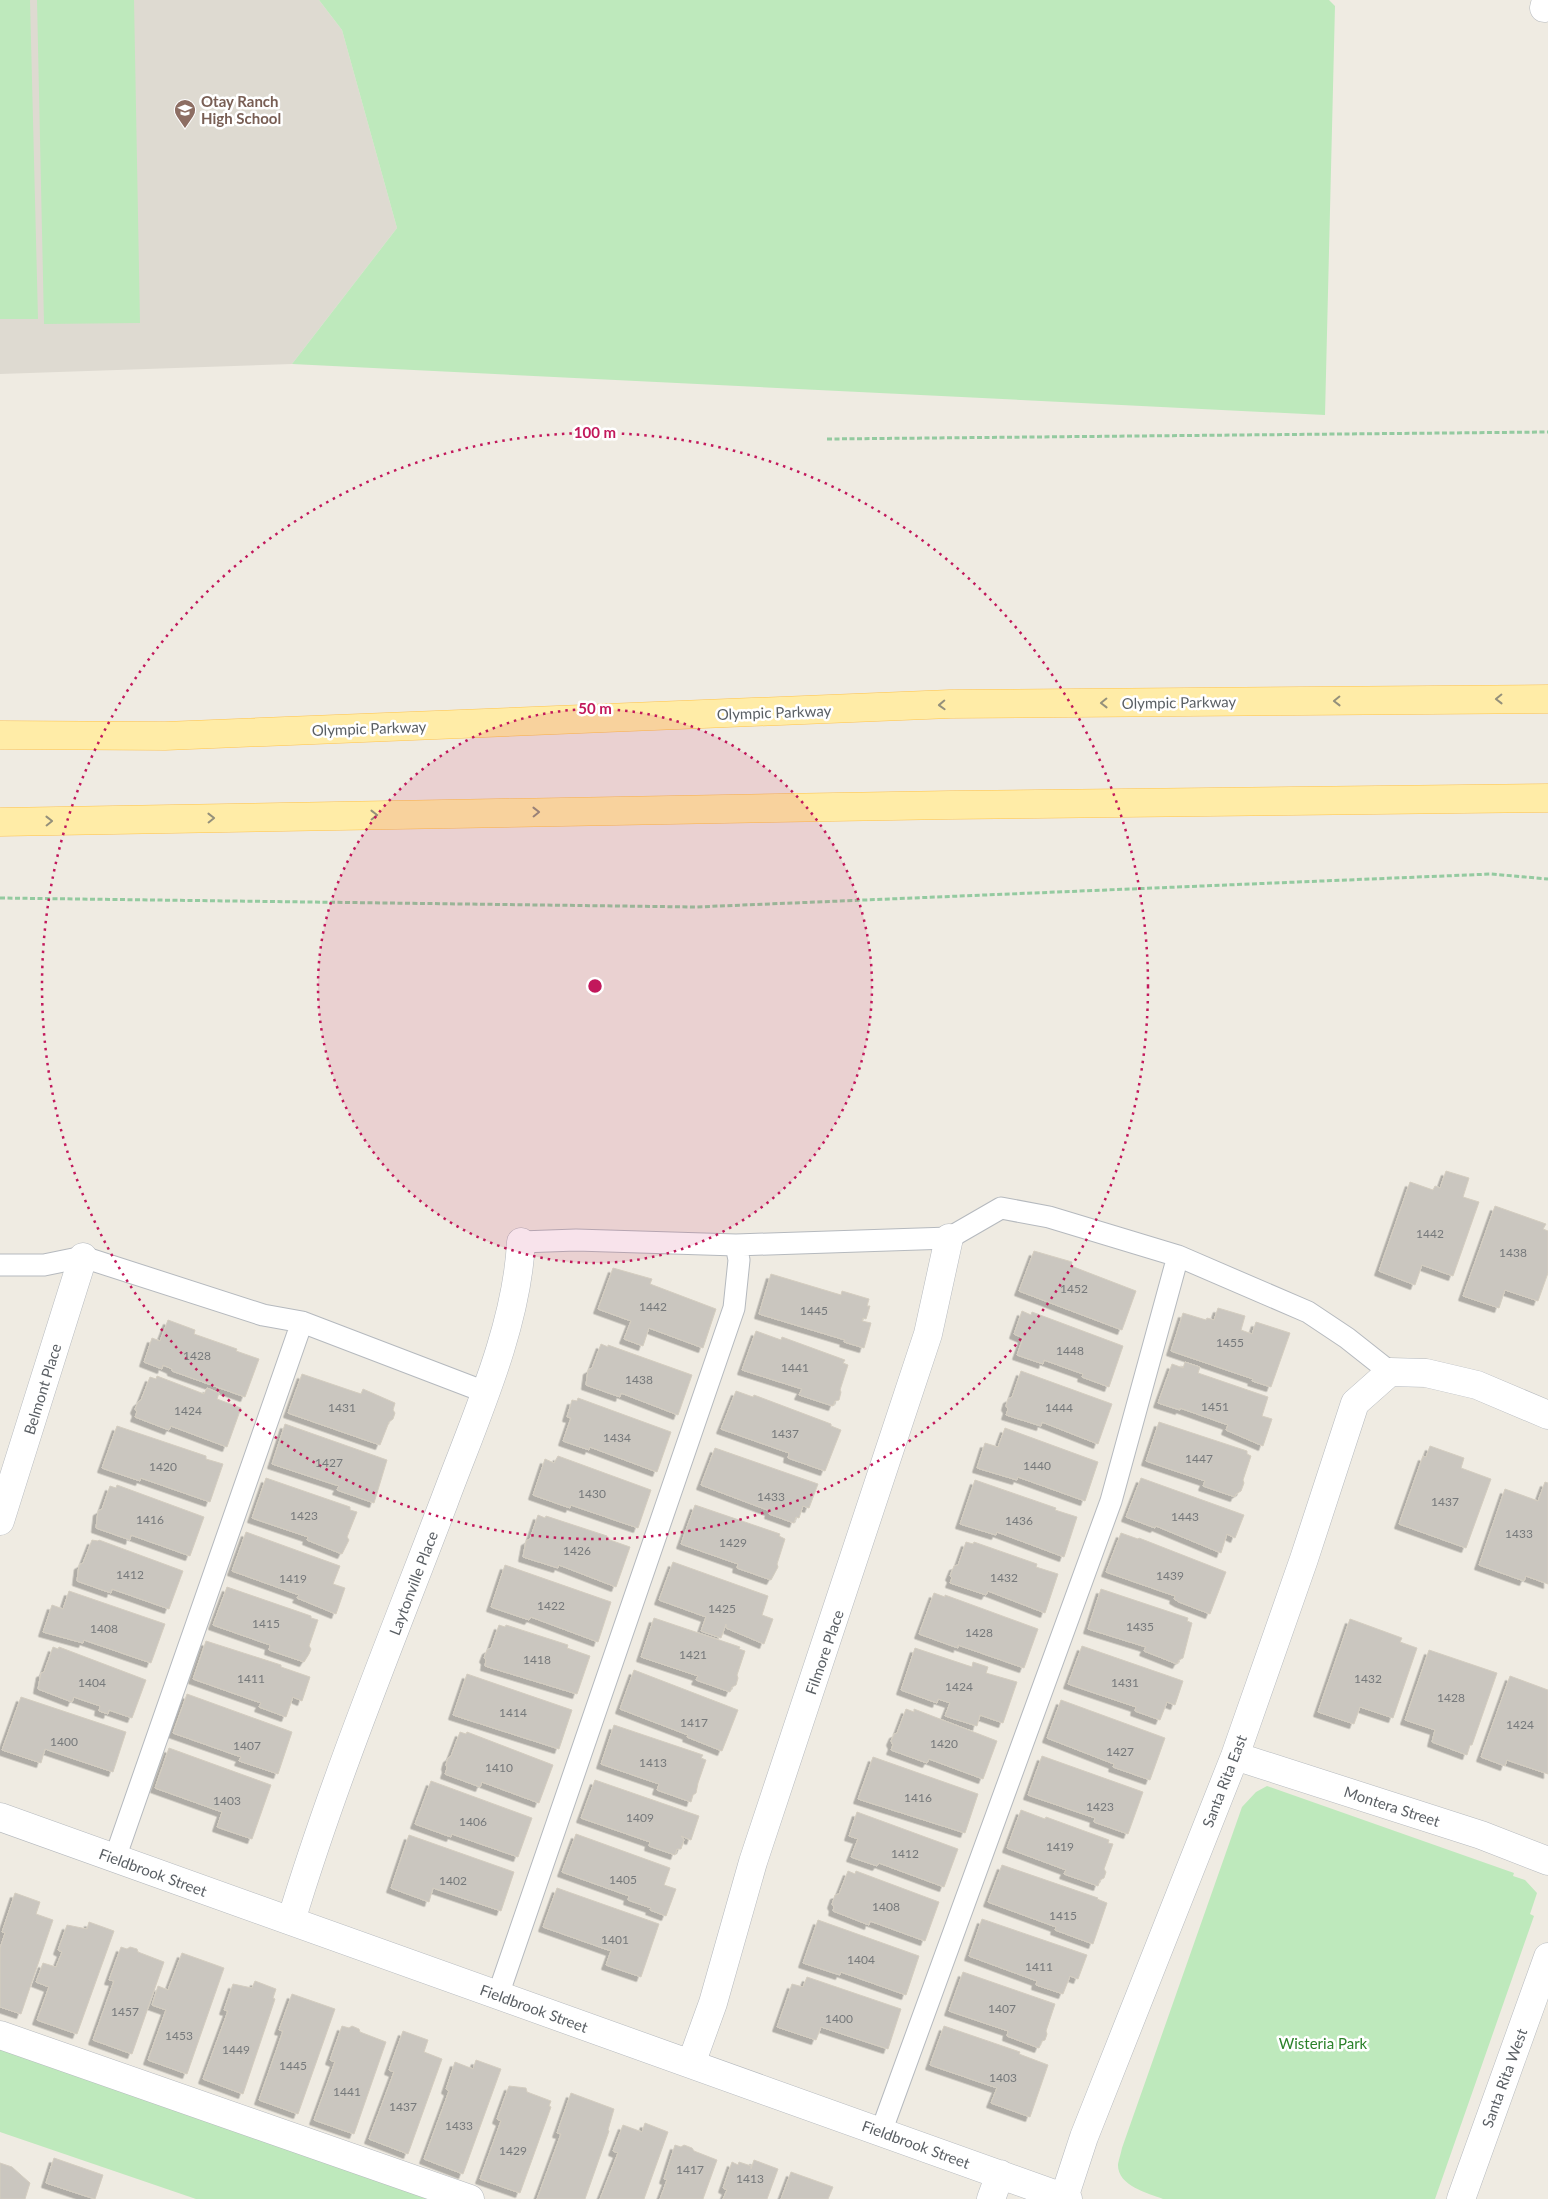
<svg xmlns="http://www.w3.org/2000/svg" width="1548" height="2199" font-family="Lato,sans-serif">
	<defs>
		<filter id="shadow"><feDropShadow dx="-4.5" dy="4.5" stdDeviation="0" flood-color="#0004"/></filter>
	</defs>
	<rect width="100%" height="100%" fill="#efebe2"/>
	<path fill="#dedad1" d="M0,0H319L342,30L397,228L292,364L0,374Z"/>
	<path fill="#bee9bc" d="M0,0H30L38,319H0Z
		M37,0H134L140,323L44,324Z
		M319,0H1329L1335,6L1325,415L292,364L397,228L342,30Z
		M1267,1786L1514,1873L1513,1876L1525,1880L1537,1893L1530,1914L1534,1916L1435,2199H1163C1148,2193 1117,2186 1118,2164C1119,2159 1121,2153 1122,2148L1242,1807L1256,1792Z
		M0,2044L433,2199H196L0,2132Z"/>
	<path fill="#cac6bf" stroke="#d4cdc0" filter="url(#shadow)" d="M1446,1171L1469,1178L1463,1197L1479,1202L1453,1276L1422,1265L1415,1285L1379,1271L1410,1182L1433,1190L1435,1186L1440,1188Z
		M1495,1206L1546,1224L1543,1229L1548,1231V1273L1538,1301L1505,1290L1499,1308L1463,1296Z
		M1034,1251L1072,1262L1071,1266L1136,1291L1122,1330L1019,1291Z
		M613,1268L652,1279L650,1284L716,1309L703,1348L649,1328L643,1346L624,1339L631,1321L598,1309Z
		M771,1274L841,1295L842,1291L869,1299L867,1306H870L866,1319L863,1318L862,1321L871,1323L864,1348L844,1342L845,1340L759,1314Z
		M1218,1308L1245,1316L1241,1330L1252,1334L1256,1322L1290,1333L1271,1387L1252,1381L1253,1379L1171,1351L1183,1313L1206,1320L1207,1318L1214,1320Z
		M1022,1311L1031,1315L1032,1312L1123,1346L1109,1387L1082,1377L1083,1374L1044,1360L1043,1364L1017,1355L1023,1338L1014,1334Z
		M168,1320L195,1330L194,1334L237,1349L236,1351L259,1359L245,1397L172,1371V1369L163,1365L162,1369L144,1362L152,1338L160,1341Z
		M756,1331L781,1340L782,1337L845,1360L843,1363L848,1365L840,1390L841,1392L839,1400L835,1401L833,1406L799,1395L802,1389L742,1370Z
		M601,1344L608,1347V1345L692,1375L678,1415L621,1393L620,1397L586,1385L588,1370L592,1368Z
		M1185,1362L1200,1367L1198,1373L1268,1397L1262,1416L1272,1419L1263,1446L1226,1430L1228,1425L1180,1408V1410L1158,1403L1172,1364L1183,1368Z
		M1021,1371L1112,1404L1098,1444L1042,1422L1041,1426L1006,1415L1008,1409L1006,1406L1008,1399L1012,1397Z
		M302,1374L361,1394L363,1389L395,1403L393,1410L395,1413L393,1419L389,1422L380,1445L288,1413Z
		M157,1376L204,1394L207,1388L219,1393L217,1399L241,1408L227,1447L171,1426L169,1430L135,1417L137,1412L135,1409L138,1402L141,1400L150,1377L156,1379Z
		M736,1391L753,1397L754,1395L831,1424V1426L841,1430L825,1471L788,1458L789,1453L721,1429Z
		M578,1398L671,1432L657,1472L590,1447L589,1450L563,1441L571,1418L567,1417L572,1400L577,1401Z
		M1159,1422L1247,1451V1454L1251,1456L1243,1480L1244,1483L1241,1491L1236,1494L1235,1497L1203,1486L1205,1481L1146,1461Z
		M285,1424L387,1460L374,1503L337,1490L339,1486L272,1464Z
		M117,1426L206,1456V1459L223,1464L210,1502L141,1478L140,1481L102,1468Z
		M1005,1428L1098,1462L1085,1501L1018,1477L1017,1480L977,1468L985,1443L998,1447Z
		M1430,1446L1464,1458L1461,1468L1491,1479L1466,1548L1399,1524L1423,1456L1426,1457Z
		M715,1448L818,1484L809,1508L803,1506L799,1518L796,1517L794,1523L769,1514L770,1511L701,1485Z
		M558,1456L651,1490L638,1528L571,1505L570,1508L533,1495L545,1459L554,1463Z
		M266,1478L350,1507V1510L357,1512L347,1537L349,1540L342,1554L307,1540L308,1537L252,1518Z
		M1141,1478L1244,1515L1235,1538L1227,1534L1221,1553L1156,1526L1155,1528L1126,1517Z
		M975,1480L1056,1508L1055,1510L1077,1517L1064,1557L997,1532L996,1535L960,1524Z
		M1545,1482L1548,1483V1584L1526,1576L1524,1581L1479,1565L1505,1489L1538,1501Z
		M117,1485L204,1517L190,1556L131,1535L130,1540L96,1528L98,1511L102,1509L110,1486L116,1488Z
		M695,1505L780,1534L779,1536L785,1539L777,1564L778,1567L771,1580L737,1568L738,1564L681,1544Z
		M538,1515L545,1518L546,1516L607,1536V1539L630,1547L616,1587L559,1565L558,1568L523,1557L526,1541L530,1539Z
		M246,1532L340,1566L333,1584L345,1588L336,1614L297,1598L299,1595L232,1571Z
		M1121,1533L1138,1539L1139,1538L1226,1572L1210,1614L1179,1602L1174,1599L1175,1596L1106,1572Z
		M92,1540L98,1541L99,1540L183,1571L169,1609L112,1589L111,1593L77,1581L79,1565L83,1563Z
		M966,1542L973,1544L974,1542L1037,1564L1036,1567L1058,1574L1045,1613L988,1591L986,1595L950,1583L952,1578L950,1576L954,1566L958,1565Z
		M673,1562L768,1596L762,1615L773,1619L764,1644L726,1628V1624L721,1638L701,1631L706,1617L659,1600Z
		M505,1565L611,1602L598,1642L531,1617L529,1620L491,1607Z
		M227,1587L311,1616V1618L318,1620L309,1646L311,1649L309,1654L304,1662L269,1650L270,1645L213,1625Z
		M1101,1589L1188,1618L1187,1621L1192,1623L1183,1658L1179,1660L1177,1664L1144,1651L1146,1647L1088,1629Z
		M69,1591L165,1624L151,1663L84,1640L83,1643L43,1632L52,1605L63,1609Z
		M934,1593L945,1597V1595L1038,1629L1024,1668L958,1645V1648L919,1634Z
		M654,1618L740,1647L739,1649L745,1651L737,1675L738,1678L736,1685L732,1687L730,1692L696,1680L698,1676L641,1657Z
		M1350,1619L1402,1638L1400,1642L1417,1648L1393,1718L1360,1707L1354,1724L1318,1712Z
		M499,1625L505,1627L506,1625L568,1645L567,1648L590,1656L577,1694L485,1666L486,1660L484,1658L487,1650L491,1648Z
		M206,1641L281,1665V1667L310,1677L302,1701L293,1697L286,1717L259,1707L261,1703L193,1679Z
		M1082,1646L1183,1681L1175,1705L1167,1702L1160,1720L1135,1711L1136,1707L1068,1684Z
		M53,1647L58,1649L59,1647L146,1680L132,1718L109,1710L108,1714L99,1711L100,1706L74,1697L72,1702L38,1689L41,1673L44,1672Z
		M915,1648L972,1667L973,1662L988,1667L986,1673L1017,1682L1003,1723L980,1715L977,1726L945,1716L950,1703L938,1699L937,1703L901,1690Z
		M1429,1650L1497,1673L1472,1745H1470L1467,1755L1432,1742L1435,1730L1405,1720Z
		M634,1670L738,1710L722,1751L687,1737L688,1735L620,1709Z
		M467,1674L572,1710L559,1749L453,1715Z
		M1510,1676L1548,1690V1774L1507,1760L1505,1766L1481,1757Z
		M187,1694L292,1732L278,1774L239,1761L241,1757L173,1733Z
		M21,1697L126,1732L113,1772L45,1749L41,1763L2,1750Z
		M1061,1700L1165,1738L1150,1780L1113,1767L1114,1764L1047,1738Z
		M906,1709L914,1712V1709L997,1741L983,1779L929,1759L927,1763L891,1750L893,1745L891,1741L894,1734L897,1733Z
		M614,1725L703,1755L701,1758L706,1760L698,1783L696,1793L693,1795L691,1802L657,1790L659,1784L601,1764Z
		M460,1732L466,1734L467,1732L553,1765L539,1803L482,1782L480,1787L445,1774L447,1768L446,1765L448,1758L451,1756Z
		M169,1748L271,1785L252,1839L217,1827L222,1812L155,1788Z
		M1042,1756L1143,1792L1128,1834L1094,1822L1095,1818L1028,1795Z
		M873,1757L978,1794L965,1833L858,1799Z
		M595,1780L699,1816L691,1840L681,1836L684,1840L681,1849H677L675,1855L649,1846L650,1842L581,1818Z
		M431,1781L532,1818L518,1857L452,1834L451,1837L415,1824Z
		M1021,1810L1045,1819L1046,1817L1109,1840L1108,1843L1113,1844L1104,1869L1106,1872L1104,1878L1100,1880L1098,1886L1064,1874L1066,1870L1007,1848Z
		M857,1812L958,1849L944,1887L879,1863L877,1866L851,1857L858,1839L849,1836Z
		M576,1834L670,1868L664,1885L676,1889L666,1916L650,1910L651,1908L628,1900L629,1896L562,1872Z
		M409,1835L514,1872L501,1911L433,1888L429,1902L391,1888Z
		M1002,1865L1098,1898L1097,1899L1107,1903L1093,1944L1055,1930L1056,1927L988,1902Z
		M848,1871L855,1874L856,1871L939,1902L925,1941L870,1921L869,1925L833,1911L834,1907L832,1904L835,1895L839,1894Z
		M557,1888L659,1924L641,1977L606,1965L611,1951L543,1927Z
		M15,1893L40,1902L36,1914L53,1920L21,2014L0,2007V1948L5,1933L2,1932Z
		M982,1919L1087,1955L1078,1979L1070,1976L1063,1994L1036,1985L1037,1981L969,1956Z
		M818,1920L919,1956L906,1995L841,1972L840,1975L803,1963Z
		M89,1922L114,1931L77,2034L37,2020L49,1987L36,1982L43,1963L56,1967L62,1952L58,1950L67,1925L87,1929Z
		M121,1947L127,1949L130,1947L137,1949L138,1952L164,1962L132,2054L93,2040L114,1981L109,1980Z
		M182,1953L224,1968L187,2074L148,2060L166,2010L152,2005L158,1986L168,1990Z
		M963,1972L1055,2004L1046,2031L1047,2034L1045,2040L1042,2041L1039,2048L1007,2036L1008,2031L949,2011Z
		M807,1977L901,2009L888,2049L821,2027L816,2040L777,2027L792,1984L803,1987Z
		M255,1981L276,1989L273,1998L275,1999L243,2094L203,2079L228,2011L224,2010L233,1984L252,1988Z
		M292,1994L335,2009L298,2114L259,2100L283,2031L279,2030Z
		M342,2026L349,2028L352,2026L359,2029L360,2032L386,2042L354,2134L314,2120L335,2062L330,2060Z
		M944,2026L1020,2052L1019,2054L1048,2065L1030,2117L991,2103L997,2088L930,2065Z
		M403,2031L428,2040L424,2052L442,2059L408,2154L369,2139L394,2072L389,2070Z
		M476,2060L501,2069L463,2174L424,2159L449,2091L446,2089L455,2062L473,2069Z
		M509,2086L526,2088L527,2092L551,2101L549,2106L551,2107L520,2193L480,2179L501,2121L497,2119Z
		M571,2093L614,2109L608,2130L609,2131L585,2199H537L561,2134L557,2133Z
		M645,2123L668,2132L644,2199H600L618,2153L613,2151L623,2125L642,2132Z
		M675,2145L681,2147L684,2145L692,2148L694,2151L717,2160L703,2199H660L667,2180L664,2179Z
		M54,2158L103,2175L95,2199L46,2183Z
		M754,2160L778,2169L767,2199H723L727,2190L723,2188L732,2162L738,2165L739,2162L751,2166V2169Z
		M0,2163L12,2167L30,2183L25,2199H0Z
		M791,2172L833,2187L828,2199H781Z"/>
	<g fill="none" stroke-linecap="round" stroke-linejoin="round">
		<g stroke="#b5b9be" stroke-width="23">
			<path id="lane" d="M521,1242L576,1240L736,1245L949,1238L1001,1208L1049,1217L1178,1256L1308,1312L1347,1338L1390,1372
				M0,1265H44L83,1257L263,1315L302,1322L485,1392
				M115,1858L302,1322
				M498,1995L734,1308L739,1260L736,1245
				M881,2132L1111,1501L1178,1256"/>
		</g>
		<g stroke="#b5b9be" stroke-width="29">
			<path id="street" d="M1544,8L1546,0
				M0,1521L83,1257
				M1235,1756L1481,1835L1548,1861
				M0,1817L1068,2199
				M291,1921C334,1779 391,1641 444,1502C474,1421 517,1328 521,1242
				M0,2035L470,2199
				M691,2064L713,2003L753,1862L928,1334L949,1238
				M1064,2198L1084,2137L1235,1756L1304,1559L1355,1403L1390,1372L1426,1373L1477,1385L1548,1415
				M991,2199L1000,2174
				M1461,2199L1548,1957"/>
		</g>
		<g stroke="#ffc34b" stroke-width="29">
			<path id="primary" d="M0,735L165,736L950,704L1548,699
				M0,822L950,805L1548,798"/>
		</g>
		<path stroke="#94caa0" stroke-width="3" stroke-dasharray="5 2.5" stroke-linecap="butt" d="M827,439L1548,432
			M0,898L696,907L1491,874L1548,879"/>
		<use href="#lane" stroke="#fff" stroke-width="21"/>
		<use href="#street" stroke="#fff" stroke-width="28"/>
		<use href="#primary" stroke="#ffeca7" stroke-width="28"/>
	</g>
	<defs><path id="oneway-chevron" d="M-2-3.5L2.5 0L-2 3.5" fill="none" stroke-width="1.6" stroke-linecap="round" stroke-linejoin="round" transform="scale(1.25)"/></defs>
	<g stroke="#94907b">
		<use href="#oneway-chevron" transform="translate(1499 699) rotate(179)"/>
		<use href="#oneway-chevron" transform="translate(1337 701) rotate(179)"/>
		<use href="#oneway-chevron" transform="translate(1104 703) rotate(179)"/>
		<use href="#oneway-chevron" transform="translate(942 705) rotate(178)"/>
		<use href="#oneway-chevron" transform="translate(536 812) rotate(-1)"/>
		<use href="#oneway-chevron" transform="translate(374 815) rotate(-1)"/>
		<use href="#oneway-chevron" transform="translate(211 818) rotate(-1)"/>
		<use href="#oneway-chevron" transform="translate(49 821) rotate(-1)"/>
	</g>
	<circle cx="595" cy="986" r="277" fill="#c2185b" fill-opacity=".12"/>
	<g fill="none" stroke="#c2185b" stroke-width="2.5" stroke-dasharray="2.5 5">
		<circle cx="595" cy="986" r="277"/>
		<circle cx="595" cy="986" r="553"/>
	</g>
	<defs>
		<g id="school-pin" transform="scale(1.125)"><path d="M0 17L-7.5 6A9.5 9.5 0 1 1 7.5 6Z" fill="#8d6e63" stroke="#fff"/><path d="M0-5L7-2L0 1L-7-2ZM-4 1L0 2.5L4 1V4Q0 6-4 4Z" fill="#fff"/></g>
	</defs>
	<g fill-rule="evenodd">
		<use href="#school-pin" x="185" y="110"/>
	</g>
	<g text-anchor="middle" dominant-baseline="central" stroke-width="5" stroke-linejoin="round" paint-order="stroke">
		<g font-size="12" fill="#76797b">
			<text x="1430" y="1233">1442</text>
			<text x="1513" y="1252">1438</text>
			<text x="1074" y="1288">1452</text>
			<text x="653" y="1306">1442</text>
			<text x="814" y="1310">1445</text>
			<text x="1230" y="1342">1455</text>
			<text x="1070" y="1350">1448</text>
			<text x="197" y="1355">1428</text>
			<text x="795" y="1367">1441</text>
			<text x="639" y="1379">1438</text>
			<text x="1215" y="1406">1451</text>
			<text x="342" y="1407">1431</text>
			<text x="1059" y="1407">1444</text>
			<text x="188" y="1410">1424</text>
			<text x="785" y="1433">1437</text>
			<text x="617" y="1437">1434</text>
			<text x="1199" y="1458">1447</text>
			<text x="329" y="1462">1427</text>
			<text x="1037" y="1465">1440</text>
			<text x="163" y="1466">1420</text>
			<text x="592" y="1493">1430</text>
			<text x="771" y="1496">1433</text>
			<text x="1445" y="1501">1437</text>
			<text x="304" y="1515">1423</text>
			<text x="1185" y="1516">1443</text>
			<text x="150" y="1519">1416</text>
			<text x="1019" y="1520">1436</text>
			<text x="1519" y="1533">1433</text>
			<text x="733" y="1542">1429</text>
			<text x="577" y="1550">1426</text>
			<text x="130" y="1574">1412</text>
			<text x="1170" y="1575">1439</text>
			<text x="1004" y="1577">1432</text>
			<text x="293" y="1578">1419</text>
			<text x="551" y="1605">1422</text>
			<text x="722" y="1608">1425</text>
			<text x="266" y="1623">1415</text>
			<text x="1140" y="1626">1435</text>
			<text x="104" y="1628">1408</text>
			<text x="979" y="1632">1428</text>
			<text x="693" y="1654">1421</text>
			<text x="537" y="1659">1418</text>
			<text x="251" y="1678">1411</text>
			<text x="1368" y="1678">1432</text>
			<text x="92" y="1682">1404</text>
			<text x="1125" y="1682">1431</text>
			<text x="959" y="1686">1424</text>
			<text x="1451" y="1697">1428</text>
			<text x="513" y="1712">1414</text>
			<text x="694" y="1722">1417</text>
			<text x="1520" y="1724">1424</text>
			<text x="64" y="1741">1400</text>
			<text x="944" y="1743">1420</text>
			<text x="247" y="1745">1407</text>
			<text x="1120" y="1751">1427</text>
			<text x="653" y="1762">1413</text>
			<text x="499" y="1767">1410</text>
			<text x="918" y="1797">1416</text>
			<text x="227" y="1800">1403</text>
			<text x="1100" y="1806">1423</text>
			<text x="640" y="1817">1409</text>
			<text x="473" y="1821">1406</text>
			<text x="1060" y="1846">1419</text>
			<text x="905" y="1853">1412</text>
			<text x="623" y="1879">1405</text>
			<text x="453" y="1880">1402</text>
			<text x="886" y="1906">1408</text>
			<text x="1063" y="1915">1415</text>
			<text x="615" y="1939">1401</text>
			<text x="861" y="1959">1404</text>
			<text x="1039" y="1966">1411</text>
			<text x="1002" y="2008">1407</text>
			<text x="125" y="2011">1457</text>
			<text x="839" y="2018">1400</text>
			<text x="179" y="2035">1453</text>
			<text x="236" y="2049">1449</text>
			<text x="293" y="2065">1445</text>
			<text x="1003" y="2077">1403</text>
			<text x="347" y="2091">1441</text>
			<text x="403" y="2106">1437</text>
			<text x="459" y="2125">1433</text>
			<text x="513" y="2150">1429</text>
			<text x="690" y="2169">1417</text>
			<text x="750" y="2178">1413</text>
		</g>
		<g font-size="15" font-weight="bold" fill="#785e54" stroke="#fff" text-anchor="start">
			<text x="201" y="101">Otay Ranch<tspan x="201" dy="17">High School</tspan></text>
		</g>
		<g font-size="15" fill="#5a5f64" stroke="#fff">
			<text transform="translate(1179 702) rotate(-1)">Olympic Parkway</text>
			<text transform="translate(774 712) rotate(-2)">Olympic Parkway</text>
			<text transform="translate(369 728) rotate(-2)">Olympic Parkway</text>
			<text transform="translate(42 1389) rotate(-73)">Belmont Place</text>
			<text transform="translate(413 1583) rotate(-69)">Laytonville Place</text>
			<text transform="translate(824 1652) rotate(-71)">Filmore Place</text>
			<text transform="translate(1224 1781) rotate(-69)">Santa Rita East</text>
			<text transform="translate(1392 1806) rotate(18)">Montera Street</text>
			<text transform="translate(153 1872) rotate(20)">Fieldbrook Street</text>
			<text transform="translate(534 2008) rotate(20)">Fieldbrook Street</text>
			<text transform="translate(1504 2078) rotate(-70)">Santa Rita West</text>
			<text transform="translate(916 2144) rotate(20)">Fieldbrook Street</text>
		</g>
		<g font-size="15" fill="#2c822b" stroke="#fff">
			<text x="1323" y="2043">Wisteria Park</text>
		</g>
	</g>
	<circle cx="595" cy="986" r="8" fill="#c2185b" stroke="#fff" stroke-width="2.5"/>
	<g font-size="15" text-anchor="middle" font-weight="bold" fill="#c2185b" stroke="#fff" stroke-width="5" stroke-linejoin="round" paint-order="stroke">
		<text x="595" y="438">100 m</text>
		<text x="595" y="714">50 m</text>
	</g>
</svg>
